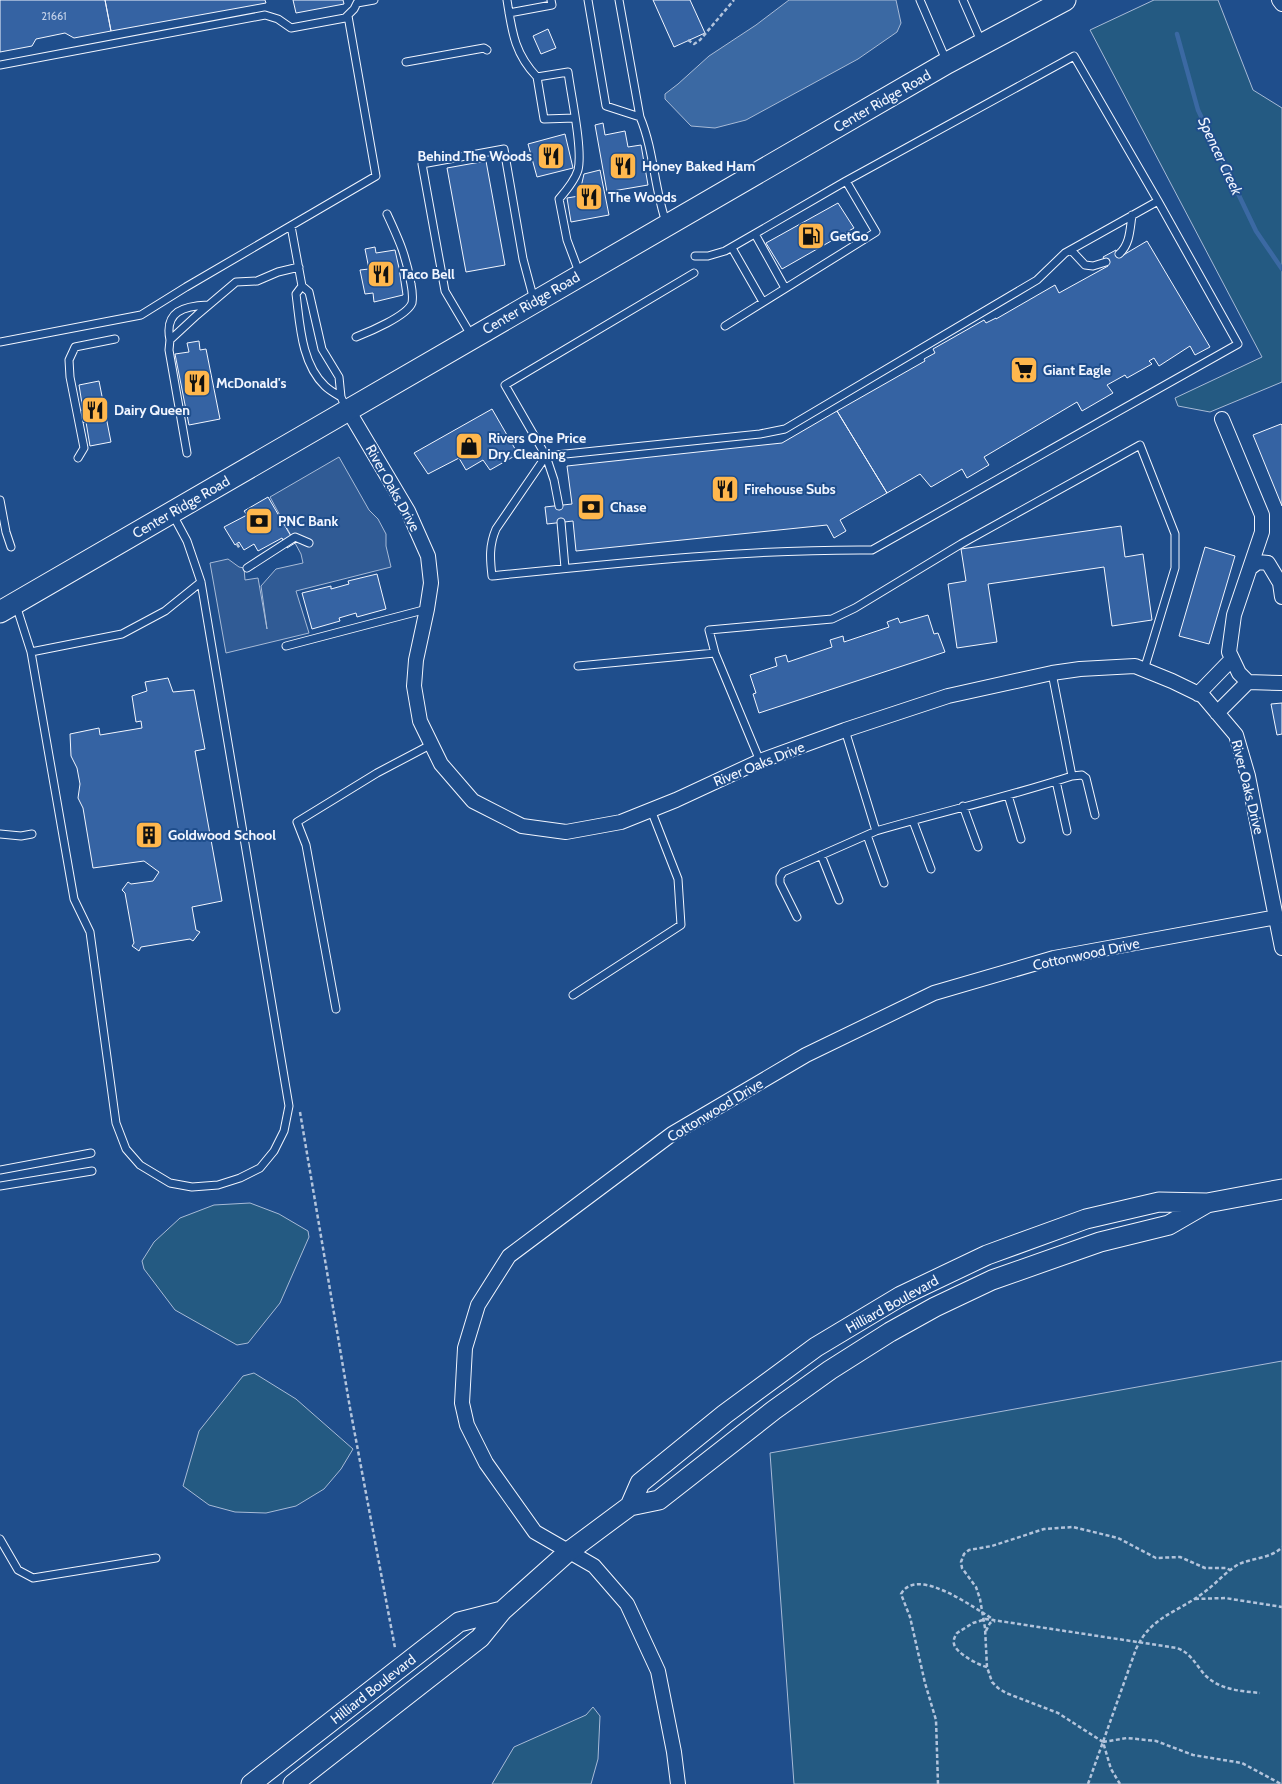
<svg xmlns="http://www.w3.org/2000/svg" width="1282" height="1784" font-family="Cabin,sans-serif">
	<rect width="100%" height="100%" fill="#1f4e8c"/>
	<path fill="#245a82" stroke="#a8bbd7" d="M1154,0H1218L1253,90L1282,108V382L1210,412L1178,406L1175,398L1262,357L1090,30Z
		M250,1203L279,1214L308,1231L309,1237L280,1303L248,1343L237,1345L175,1310L144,1269L142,1261L154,1242L180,1218L214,1205Z
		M1282,1361V1784H794L770,1453Z
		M254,1373L296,1399L353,1449L341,1469L324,1489L296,1506L266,1513L235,1512L209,1505L183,1486L199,1431L243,1376Z
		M593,1707L600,1716L598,1759L591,1784H492L514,1747L586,1715Z"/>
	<path fill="#305b95" stroke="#a8bbd7" d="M339,457L369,510L378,519L386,534V546L391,567L296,591L309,633L226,653L210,563L228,559L239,567L244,568L245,580L258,578L267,629L261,586L276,569L303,563L301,554L270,497Z"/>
	<path fill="#3b69a3" stroke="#a8bbd7" d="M789,0H896L901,23L897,32L858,59L746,120L715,128L691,126L665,99V94L678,84L709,56L756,25Z"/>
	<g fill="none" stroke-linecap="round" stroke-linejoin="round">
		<path stroke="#3b69a3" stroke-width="4.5" d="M1177,34L1198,110L1256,231L1282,269"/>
	</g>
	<path fill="#3563a3" stroke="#f2f6ff" d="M0,0H105L111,31L74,38L65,33L36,39L32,46L0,52Z
		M105,0H265L266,3L111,31Z
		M293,0H343L344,4L296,13Z
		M653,0H690L705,33L674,47Z
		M548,29L556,48L541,54L533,36Z
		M603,123L605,135L625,131L628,147L641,145L648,185L607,192L595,125Z
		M565,134L573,168L537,177L528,144Z
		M486,161L505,265L466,272L447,168Z
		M600,170L609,215L571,222L567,198L579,196L584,174Z
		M838,203L854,228L782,269L766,243Z
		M1147,241L1210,347L1195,355L1190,346L1159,366L1154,358L1149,361L1152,364L1127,378L1125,375L1107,385L1113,393L1082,411L1077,402L984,457L989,465L967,478L962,469L931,487L920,474L887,493L837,411L925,361L924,359L935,353L933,349L984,320L986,323L996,318V319L1055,285L1059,293L1108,266L1103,257L1116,250L1120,257Z
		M375,247L376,253L395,250L399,268L403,295L374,302L373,293L365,294L360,270L369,269L365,249Z
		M199,341L200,350L206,349L220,419L189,425L175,354L189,352L187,343Z
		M99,381L111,442L90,446L86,422L80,423L78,411L83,410L79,385Z
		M492,409L518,454L490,470L483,460L466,470L459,458L428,474L414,453Z
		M837,411L887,493L840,520L846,531L834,538L827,525L576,551L573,521L547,524L545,507L572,504L567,466L782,443Z
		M1281,424L1282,425V506L1253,435Z
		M268,497L295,543L287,548L282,538L258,551L254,544L244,550L239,542L235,545L224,527L247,515L244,511Z
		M1121,526L1125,557L1143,554L1152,620L1112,626L1104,567L988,584L997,642L957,648L948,584L966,581L961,549Z
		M1205,547L1235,556L1209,644L1179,636Z
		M377,574L386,609L357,617L356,613L339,618L340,621L312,629L302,593L331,586V589L349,584L348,581Z
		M928,615L934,634L938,633L945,652L759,713L753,694L756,693L750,675L777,666L775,658L786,655L788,662L832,647L830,640L843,636L844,642L889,627L887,622L898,618L900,623Z
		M168,678L173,692L194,690L205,749L195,751L222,901L192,907L196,930L200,932L193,941L190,939L141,947L139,951L132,946L134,943L125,893L122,890L128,882L131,884L153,881L159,872L144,861L93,868L83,808L78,798L80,784L77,768L71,756L70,734L99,728L100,735L142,728L141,721L136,722L132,696L147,691L145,682Z
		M1282,703V734L1277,735L1271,704Z"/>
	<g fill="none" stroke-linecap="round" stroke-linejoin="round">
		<g stroke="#f2f6ff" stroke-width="9">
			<path id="service" d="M507,0C512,31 514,53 537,77
				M588,0L606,106L640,117
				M619,0L640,117C654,150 654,188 666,222
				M920,0L946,60
				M963,0L981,41
				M509,13L552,5L551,0
				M406,62L484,48L487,50
				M0,65L265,15L278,19L291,28L345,18L354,9L357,3L374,0
				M575,118L544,119L537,77L568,72C571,95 583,150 578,170C575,180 566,191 559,199L567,240L579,272
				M291,226L302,286
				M755,234L785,288
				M732,248L763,302
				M1071,250L1085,265L1093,266L1106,262
				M1119,254C1130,245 1130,229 1132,215
				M694,273L505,385L546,456L760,434L785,429L1037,280L1065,253L1158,201L1074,56L846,181L725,251L708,256H695
				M725,326L876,232L846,181
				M471,335L445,291L422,164L504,149L523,259L534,300
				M356,337C369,332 407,316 412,303C413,297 412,289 411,284C406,255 399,240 387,214
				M170,340C164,311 184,306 208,305
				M0,342L141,315L186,287L376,176L348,16
				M341,397C336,394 329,390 325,386C301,363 300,324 296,294L302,286L309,292L322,349L339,377L341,397L346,408
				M187,453L169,350L170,340L197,315L236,282L257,281L278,272L299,267
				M546,456L496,529C489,545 490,559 492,576C618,563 745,549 872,550L1238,344L1158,201
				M546,456L554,480L559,506
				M78,458L84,448L70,377L69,360L75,347L115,339
				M0,500L6,532L11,547
				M561,522L565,568
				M247,568L295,537L309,543
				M16,605L31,652L74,899L90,932L116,1123L126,1149L140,1165L170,1183L192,1187L218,1185L240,1178L260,1168L274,1151L284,1131L289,1106L201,582L187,541L173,515
				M286,646L427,609
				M31,652L122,634L165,611L201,582
				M578,666L715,653
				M845,730L876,831C941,812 1008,797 1072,776L1052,673
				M760,761L715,653L709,630L832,619L855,608L961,544L1140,445L1175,534V568L1144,670
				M1072,776L1082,775L1086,778L1095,815
				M1056,781L1067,831
				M1008,795L1021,839
				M963,806L978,847
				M913,821L931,869
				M0,834L21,836L32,834
				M867,835L884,883
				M821,855L839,900
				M797,917L780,883V877L783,872L876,831
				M573,995L681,925L678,879L651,810
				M336,1009L306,845L297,822L377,773L432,744
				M0,1170L91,1153
				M0,1186L92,1171
				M0,1539L18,1570L33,1578L156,1558"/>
		</g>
		<g stroke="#f2f6ff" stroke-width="16">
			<path id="minor" d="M1279,0L1282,4
				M348,410L408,511L428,556L431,583L427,609L416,660L414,686L420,721L441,764L473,801L522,826L566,832L621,822L676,800L760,761L845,730L948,696L1052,673L1080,669L1135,666L1172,681L1203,696L1236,735L1248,776L1282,948
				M1222,419L1262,515V532L1234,615L1229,652L1239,673L1248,682L1282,683
				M1250,568L1258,562L1268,563L1280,583L1282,597
				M1198,694L1232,659
				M1217,713L1248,682
				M678,1784L674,1752L658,1671L627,1604L594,1566L535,1532L486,1463L467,1425L462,1403L465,1348L478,1305L509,1256L672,1134L806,1055L934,993L1054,958L1277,917"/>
		</g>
		<g stroke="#f2f6ff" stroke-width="21">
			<path id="secondary" d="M630,1506L640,1483L725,1414L816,1347L901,1296L987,1255L1086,1219L1159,1202L1207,1203L1282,1189
				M251,1784L459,1622L502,1611
				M293,1784L480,1638L502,1611L568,1552L630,1506L659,1500L774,1410L830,1370L890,1332L935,1307L992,1280L1100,1242L1169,1225L1207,1203"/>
		</g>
		<g stroke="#f2f6ff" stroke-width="23">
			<path id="primary" d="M0,612L947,63L1065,0"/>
		</g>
		<path stroke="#b3c4dc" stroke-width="2.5" stroke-dasharray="4 2.5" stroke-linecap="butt" d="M688,40L694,44L700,40L734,0
			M237,544L240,549
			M300,1112L350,1408L395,1648
			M1195,1599L1225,1598L1282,1607
			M986,1631L990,1623L995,1621
			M987,1667C978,1665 956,1653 954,1644C953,1640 955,1636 957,1633L973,1623L986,1619L1177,1648C1191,1653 1196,1665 1205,1675C1220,1690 1240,1691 1260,1693
			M1103,1742L1127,1738L1156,1741L1193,1755L1242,1763L1281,1784
			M938,1784L936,1720L925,1683L910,1617L901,1594C917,1565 975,1609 993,1619
			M1088,1784L1136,1649C1151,1616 1177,1613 1203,1593C1216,1584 1225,1572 1239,1564C1253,1558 1272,1558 1282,1547
			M1120,1784L1111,1769L1103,1742L1058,1713L1006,1693L998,1688L992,1682L987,1667L985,1628L980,1599L976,1587L962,1568L961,1562L964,1554L969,1550L992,1546L1044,1529L1073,1527L1118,1538L1156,1558L1180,1557L1205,1568H1226L1230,1570"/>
		<use href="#service" stroke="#1f4e8c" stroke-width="7"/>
		<use href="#minor" stroke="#1f4e8c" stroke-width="14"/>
		<use href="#secondary" stroke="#1f4e8c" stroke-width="19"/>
		<use href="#primary" stroke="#1f4e8c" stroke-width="21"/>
	</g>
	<defs>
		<g id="restaurant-square" transform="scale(1.4375)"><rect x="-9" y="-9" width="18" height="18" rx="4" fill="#ffb74d" stroke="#1f4e8c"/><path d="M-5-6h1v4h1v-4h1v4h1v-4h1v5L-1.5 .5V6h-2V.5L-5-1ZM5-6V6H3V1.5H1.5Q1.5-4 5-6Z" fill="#111"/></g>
		<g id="fuel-square" transform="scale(1.4375)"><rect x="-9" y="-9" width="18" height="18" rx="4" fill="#ffb74d" stroke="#1f4e8c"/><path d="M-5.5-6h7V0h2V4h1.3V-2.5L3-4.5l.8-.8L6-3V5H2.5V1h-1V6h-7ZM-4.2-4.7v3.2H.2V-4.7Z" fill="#111"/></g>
		<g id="supermarket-square" transform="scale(1.4375)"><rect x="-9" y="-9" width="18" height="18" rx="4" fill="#ffb74d" stroke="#1f4e8c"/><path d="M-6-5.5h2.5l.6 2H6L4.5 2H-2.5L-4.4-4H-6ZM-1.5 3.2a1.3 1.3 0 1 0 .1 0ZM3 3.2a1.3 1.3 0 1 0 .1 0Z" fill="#111"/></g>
		<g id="shop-square" transform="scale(1.4375)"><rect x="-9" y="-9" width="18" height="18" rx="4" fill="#ffb74d" stroke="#1f4e8c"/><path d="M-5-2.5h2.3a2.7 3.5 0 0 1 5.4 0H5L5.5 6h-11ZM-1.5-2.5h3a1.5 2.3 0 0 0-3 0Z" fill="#111"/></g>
		<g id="bank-square" transform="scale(1.4375)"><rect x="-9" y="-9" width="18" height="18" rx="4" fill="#ffb74d" stroke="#1f4e8c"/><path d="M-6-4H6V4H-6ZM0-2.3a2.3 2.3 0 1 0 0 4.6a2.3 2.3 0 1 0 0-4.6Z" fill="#111"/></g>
		<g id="building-square" transform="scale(1.4375)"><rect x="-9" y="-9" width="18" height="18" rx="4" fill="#ffb74d" stroke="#1f4e8c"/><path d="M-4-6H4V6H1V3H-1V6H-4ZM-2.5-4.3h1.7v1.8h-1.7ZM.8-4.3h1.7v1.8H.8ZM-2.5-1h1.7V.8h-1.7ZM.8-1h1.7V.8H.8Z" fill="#111"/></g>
	</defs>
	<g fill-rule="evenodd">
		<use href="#restaurant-square" x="551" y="156"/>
		<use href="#restaurant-square" x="623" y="166"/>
		<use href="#restaurant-square" x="589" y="197"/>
		<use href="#fuel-square" x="811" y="236"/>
		<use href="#restaurant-square" x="381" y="274"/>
		<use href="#supermarket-square" x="1024" y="370"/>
		<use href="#restaurant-square" x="197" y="383"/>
		<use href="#restaurant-square" x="95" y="410"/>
		<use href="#shop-square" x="469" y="446"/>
		<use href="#restaurant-square" x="725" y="489"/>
		<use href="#bank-square" x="591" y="507"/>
		<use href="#bank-square" x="259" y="521"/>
		<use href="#building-square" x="149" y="835"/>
	</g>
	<g text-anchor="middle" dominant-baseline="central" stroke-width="4" stroke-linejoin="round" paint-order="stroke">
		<g font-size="11" fill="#c3d1e8">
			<text x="54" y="16">21661</text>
		</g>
		<g font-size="14" fill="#f2f6ff" stroke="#1f4e8c">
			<text transform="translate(882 101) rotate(-30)">Center Ridge Road</text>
			<text transform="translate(531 303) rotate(-30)">Center Ridge Road</text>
			<text transform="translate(393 488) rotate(61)">River Oaks Drive</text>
			<text transform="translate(181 507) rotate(-30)">Center Ridge Road</text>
			<text transform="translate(759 764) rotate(-22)">River Oaks Drive</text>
			<text transform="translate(1248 787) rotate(76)">River Oaks Drive</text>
			<text transform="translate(1086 954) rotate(-12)">Cottonwood Drive</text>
			<text transform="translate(715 1110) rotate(-31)">Cottonwood Drive</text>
			<text transform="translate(892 1304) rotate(-29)">Hilliard Boulevard</text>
			<text transform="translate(373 1689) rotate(-38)">Hilliard Boulevard</text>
		</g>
		<g font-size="14" font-weight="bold" fill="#f2f6ff" stroke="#1f4e8c" text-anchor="start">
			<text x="532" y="156" text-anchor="end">Behind The Woods</text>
			<text x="642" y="166">Honey Baked Ham</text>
			<text x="608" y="197">The Woods</text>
			<text x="830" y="236">GetGo</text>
			<text x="400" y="274">Taco Bell</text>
			<text x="1043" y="370">Giant Eagle</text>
			<text x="216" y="383">McDonald's</text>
			<text x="114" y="410">Dairy Queen</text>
			<text x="488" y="438">Rivers One Price<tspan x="488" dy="16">Dry Cleaning</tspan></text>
			<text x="744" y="489">Firehouse Subs</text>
			<text x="610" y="507">Chase</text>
			<text x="278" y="521">PNC Bank</text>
			<text x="168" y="835">Goldwood School</text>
		</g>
		<g font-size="15" font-style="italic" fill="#f2f6ff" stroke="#1f4e8c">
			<text transform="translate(1220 156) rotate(65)">Spencer Creek</text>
		</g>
	</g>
</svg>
